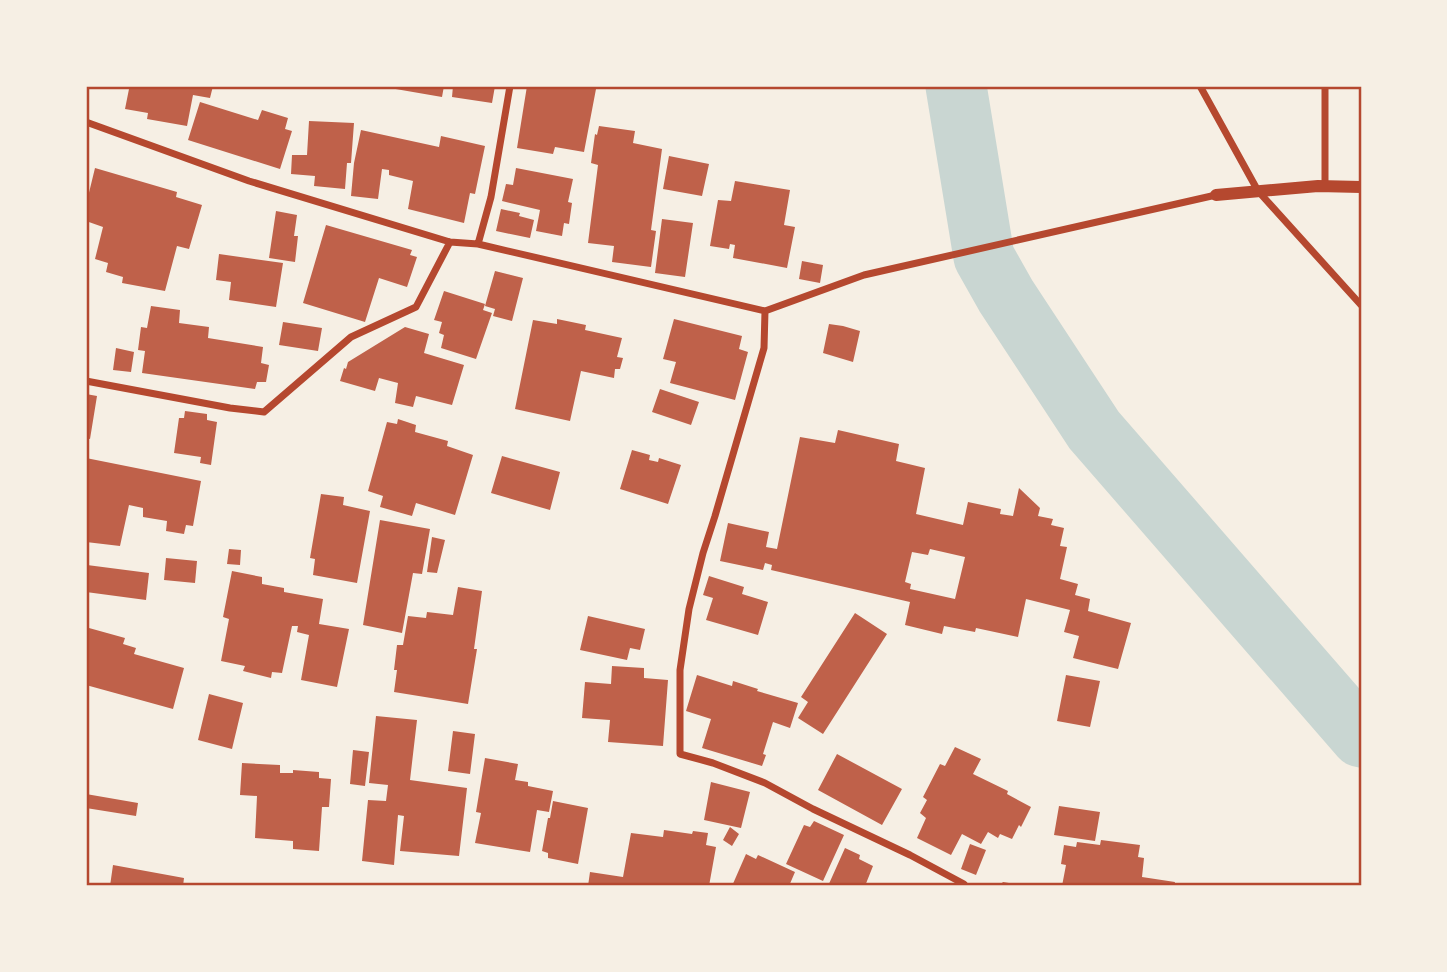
<svg xmlns="http://www.w3.org/2000/svg" width="1447" height="972" font-family="Cabin,sans-serif">
	<rect width="100%" height="100%" fill="#f6efe4"/>
	<g fill="none" stroke-linecap="round" stroke-linejoin="round">
		<path stroke="#c9d6d2" stroke-width="61" d="M956,86L984,257L1006,296L1094,430L1361,737"/>
	</g>
	<path fill="#bf614a" fill-rule="evenodd" d="M117,86H213L210,98L193,95L187,126L147,119L148,113L125,109L129,89L117,87Z
		M384,86H444L442,97L384,87Z
		M453,86H495L492,103L452,97Z
		M527,86H574L596,89L584,152L555,147L553,154L517,148Z
		M200,102L258,120L262,110L288,118L285,129L292,131L280,169L188,140Z
		M309,121L354,123L351,163H347L345,189L314,186L315,176L291,174L292,155H307Z
		M599,126L635,131L633,143L662,149L651,230L656,231L651,267L612,262L614,246L588,243L598,165L591,163L595,134L597,135Z
		M361,130L439,147L441,136L485,146L475,194L470,193L464,223L408,209L413,181L389,175V170L382,169L378,199L351,196L354,163Z
		M669,156L709,164L702,196L663,189Z
		M95,168L177,192L176,197L202,205L189,249L177,246L165,291L122,283L123,277L106,272L108,263L95,259L103,227L86,221V205Z
		M516,168L573,179L568,202L572,203L569,224L564,223L562,236L536,231L540,210L502,201L506,184L513,185Z
		M735,181L790,190L784,225L795,227L787,268L733,258L735,245L730,244L729,249L710,246L718,200L731,201Z
		M501,209L520,213L519,216L534,220L530,238L496,231Z
		M276,211L297,215L294,236H298L295,262L269,258Z
		M662,219L693,223L685,277L655,273Z
		M326,225L412,250L410,255L417,257L407,287L379,278L365,322L303,303Z
		M219,254L283,263L276,307L229,300L231,282L216,280Z
		M802,261L823,265L820,283L799,279Z
		M495,271L523,278L512,321L493,316L495,309L485,306Z
		M444,291L485,304L483,310L492,313L476,359L441,348L444,335L439,333L442,322L434,320Z
		M151,306L180,310L179,323L209,327L208,338L263,347L261,363L269,365L266,382H257L255,389L142,373L145,351L138,350L141,327L147,328Z
		M557,319L586,325L585,330L622,338L617,357L623,358L620,369H615L614,378L581,371L570,421L515,409L533,320L557,324Z
		M674,319L742,336L739,349L748,352L735,400L670,383L676,362L663,359Z
		M283,322L322,328L318,351L279,345Z
		M829,324L843,326L860,331L853,362L823,353Z
		M405,327L429,334L424,353L464,365L452,405L416,396L413,407L395,403L398,383L379,378L375,391L340,381L344,368L346,369L348,362Z
		M116,348L134,352L131,372L113,370Z
		M660,389L699,402L691,425L652,412Z
		M86,394L97,396L90,439L86,438Z
		M185,411L207,414V420L217,422L211,465L200,463L201,457L174,453L179,418H184Z
		M398,419L416,425L415,432L448,441L447,446L473,455L455,515L416,503L412,516L380,507L383,496L368,491L387,422L397,424Z
		M838,430L899,444L896,461L925,468L916,514L963,525L968,502L1001,509L1000,514L1013,516L1019,488L1040,508L1038,516L1053,519L1051,525L1064,528L1060,546L1067,547L1060,579L1078,584L1075,595L1090,599L1088,611L1131,623L1118,669L1073,658L1079,636L1064,632L1070,610L1026,599L1018,637L976,628L975,632L944,626L942,634L905,625L910,602L771,570L772,565L765,563L763,570L720,561L728,523L769,532L766,547L777,549L800,437L835,443ZM930,549L965,557L955,599L910,589L911,584L905,582L912,552L928,555Z
		M632,450L650,455L649,460L658,462L659,458L681,465L668,504L620,489Z
		M502,456L560,472L550,510L491,493Z
		M86,458L201,481L193,526L186,525L184,534L166,531L167,521L143,517V508L129,505L120,546L86,542Z
		M321,494L344,497L343,505L370,511L357,583L313,575L315,559L310,558Z
		M380,520L430,529L422,574L413,573L402,633L363,625Z
		M432,537L445,540L437,573L427,572Z
		M229,549L241,550L240,565L227,564Z
		M166,558L197,561L195,583L164,580Z
		M87,565L149,573L146,600L86,592Z
		M232,571L262,577V584L284,588V592L323,599L319,624L349,629L337,687L301,680L309,635L297,632L298,626H292L282,673L272,672L271,678L243,671L245,666L221,661L229,619L223,617Z
		M709,576L744,587L742,594L768,602L758,635L706,620L713,598L703,595Z
		M458,587L482,591L474,649H477L468,704L394,692L397,670H394L397,645H403L408,616L426,618L427,612L453,615Z
		M855,613L887,634L823,734L798,718L808,702L801,697Z
		M588,616L645,629L640,650L630,648L627,660L580,650Z
		M89,628L125,638L123,644L136,648L134,654L184,668L173,709L86,685V630L88,631Z
		M612,666L644,668V678L668,680L663,746L608,742L610,720L582,718L585,682L611,684Z
		M697,675L732,686L733,681L758,689L757,691L798,703L790,728L773,722L763,754L766,755L762,766L702,748L711,719L686,711Z
		M1066,675L1100,681L1090,727L1057,721Z
		M209,694L243,703L232,749L198,740Z
		M376,716L417,720L410,780L467,788L459,856L400,851L404,816L398,815L394,865L362,861L368,800L386,801L388,785L369,783Z
		M453,731L475,734L470,774L448,771Z
		M955,747L981,759L973,774L1008,791L1007,794L1031,807L1021,827L1019,825L1012,839L1000,834L998,838L988,832L981,844L962,834L951,855L917,838L926,818L920,813L927,800L923,797L940,764L945,766Z
		M353,750L369,752L365,786L350,784Z
		M837,754L902,789L882,825L818,790Z
		M485,758L518,764L515,780L528,782V786L553,791L549,812L537,810L530,852L475,843L481,813L476,812Z
		M242,763L280,765V773H293V770L319,772V778L331,779L329,807H322L319,851L293,849V841L255,838L257,796L240,795Z
		M711,782L750,792L741,828L704,820Z
		M86,794L138,803L136,816L86,808Z
		M553,801L588,808L578,864L548,858V853L542,851L548,818H550Z
		M1059,806L1100,812L1095,841L1054,835Z
		M814,821L844,835L823,881L786,864L804,825L810,827Z
		M730,827L739,834L732,846L723,840Z
		M664,830L692,834L693,831L708,833L706,845L716,847L709,886H688L689,884L683,883L682,886H588L590,872L623,877L631,833L663,837Z
		M1101,840L1140,845L1138,857L1144,858L1142,877L1175,882L1174,886H1062L1066,865L1061,864L1064,845L1076,847L1077,842L1100,845Z
		M970,844L986,850L976,875L961,869Z
		M845,848L860,855L859,859L873,866L865,886H828Z
		M746,854L756,859L758,855L795,872L789,886H732Z
		M113,865L184,878L183,886H110Z
		M1003,882L1021,885V886H999Z"/>
	<g fill="none" stroke-linecap="round" stroke-linejoin="round">
		<path stroke="#b5482f" stroke-width="7" d="M1200,86L1258,191L1361,305
			M1325,86V186
			M86,122L249,181L450,242L478,244L765,311L864,275L1216,195
			M478,244L491,197L510,86
			M765,311L764,348L715,516L703,553L689,609L680,670V754L713,763L765,783L813,809L910,855L964,884L963,886
			M86,381L230,408L264,412L351,337L416,307L450,242"/>
		<path stroke="#b5482f" stroke-width="12" d="M1216,195L1318,186L1361,187"/>
	</g>
	<rect width="1447" height="972" fill="none" stroke="#f6efe4" stroke-width="175"/>
	<rect x="88" y="88" width="1272" height="796" fill="none" stroke="#b5482f" stroke-width="2.5"/>
</svg>
